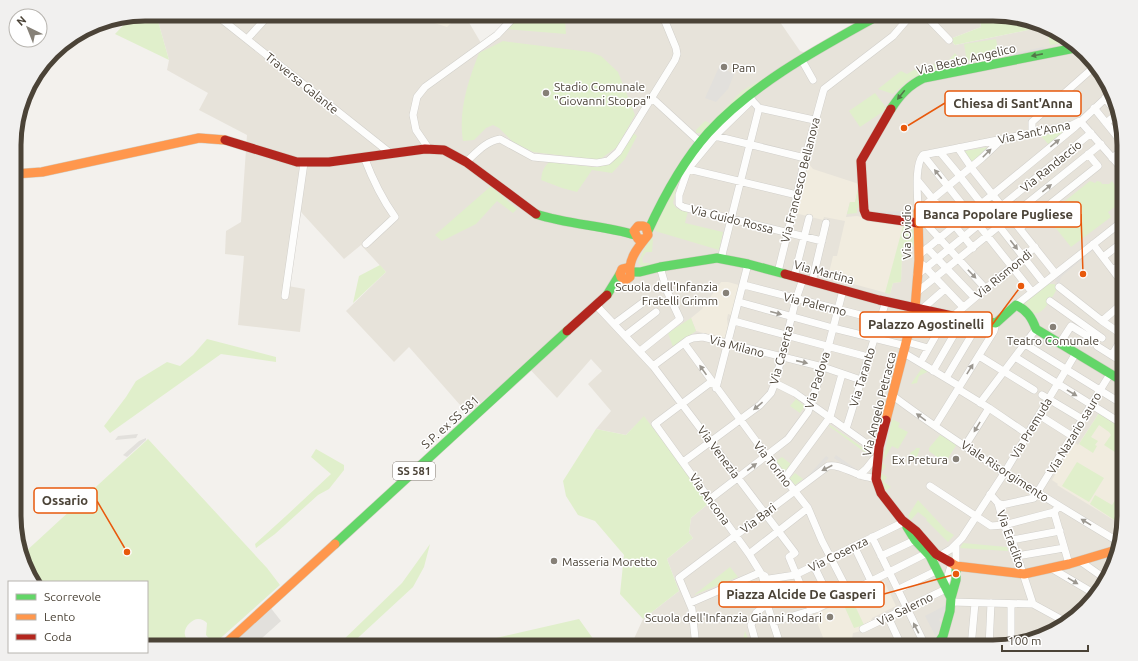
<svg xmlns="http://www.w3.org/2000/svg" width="1138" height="661" font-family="Ubuntu,sans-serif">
	<rect width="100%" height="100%" fill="#f3f1ed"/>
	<path fill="#e7e3da" d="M156,14H464L481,43L501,29L555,18L554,14H786L780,22L800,51L806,53L875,14H979L981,27L950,39L955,45L1043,27L1059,32L1106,79L1124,136V525L1106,582L1059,629L1002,647H635L632,643L643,619L679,591L667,559L693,538L689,533L691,518L709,503L644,417L626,435L596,429L611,411L588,384L602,371L591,359L557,398L525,364L468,414L409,347L394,362L346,311L386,272L361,245L344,259L301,212L288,286L305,289L300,332L238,325L244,256L225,254L226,231L241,222L247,135L199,110L208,93L167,70L169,60Z"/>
	<path fill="#f1ecdf" d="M415,14H460L447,27L425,20Z
		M808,163L813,169L859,184L855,203L850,202L846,217L857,216L912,228L914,246L903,247L901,254H902L901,282L893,283L890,294L828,277L833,256H837L845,221L824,217L823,220L795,213Z
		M721,282H728L739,285L731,315L728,314L727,319L728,327L725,337L722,338L696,331L691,318L702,309Z
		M1099,413L1124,429V517L1120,524L1057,485L1058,484L1052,480L1074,442L1078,445Z
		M884,581L896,606L872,618L871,621L859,627L861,631L853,633L851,645L858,647H805L812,644L826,645L814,615Z"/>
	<path fill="#e0efcb" d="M145,14H156L169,60L115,34L131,17Z
		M521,14H554L555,18L565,20L566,34L506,29Z
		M980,14H993L1043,27L955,45L950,39L981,27Z
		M1047,29L1059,32L1069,42L1050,45Z
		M996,39L999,56L967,62L964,44Z
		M503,41L590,52L601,56L618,72L635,115L617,147L599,160L533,152L513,142L499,128L493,125L486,128L474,140L463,141C458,112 468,81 479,53Z
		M955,53L963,64L924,72L909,80L893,94L878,89L901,71L907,74L914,70L949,60Z
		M764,78H765L703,133H696V130L705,121L710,123L742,91Z
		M875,93L887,109L860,127L849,111Z
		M1062,131L1063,134L1049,145L1041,136Z
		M633,133L637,136L625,159L612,173L592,170L577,192L562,188L541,180C542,172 543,168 549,162L594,167L604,165Z
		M989,147L972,162L964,151Z
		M1090,181L1095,183L1097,181L1101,182L1102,184H1109L1112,181L1124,197V206L1120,210L1116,206L1108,212L1111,217L1071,247L1046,216Z
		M677,184L673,203L676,208L688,211L685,223L723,232L719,250L655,231L656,224Z
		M859,184L861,207L857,208V213L847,214L850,202H855Z
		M491,186L517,209L513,213L497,201L476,224L442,241L435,235Z
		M903,226L915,230L914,246L903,247L901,254H902L901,282L893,283L890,294L885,293Z
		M650,237L653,239L652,252H646L642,258L643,263H650L649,266L642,267L638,263Z
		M380,265L386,272L353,303L359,276Z
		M1047,284H1054L1057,286V289C1052,297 1041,321 1030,311C1027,308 1025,306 1024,303Z
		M691,318L696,331L673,347L668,333Z
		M207,339L276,357V362L221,354L110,433L104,426L126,397L136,381L167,362L180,366L193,355Z
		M922,368L929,371L919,376L917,383L911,384Z
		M796,399L805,406L800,413L790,406Z
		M1099,413L1124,429V444L1118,454L1104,445L1111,435L1109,432L1099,425L1091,437L1098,441L1095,445L1097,446L1093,453L1079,444Z
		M644,416L709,503L691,518L689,533L693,538L667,559L679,591L643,619L620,594L624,555L595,521L578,515L566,496L563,481L596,429L626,435Z
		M892,419L900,423L898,427L908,432L898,449L892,446L882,463L886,466L881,473L887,477L884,482L891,487L885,491L880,476L882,463Z
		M830,425L872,454L870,456L829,426Z
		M940,435L957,444L945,463L929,451V448Z
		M148,439L267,568L280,585L214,644L206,635L207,623C205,621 202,619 198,619C192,619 183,628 185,635C185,637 187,639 188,641L200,640L206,647H147V582H33L23,554Z
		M916,448H920L917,457L913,460L908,458L911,452L915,450Z
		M316,449L344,465V470L329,489L318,495L275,534L256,548L255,544L286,516L331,474L311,457Z
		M782,457L792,465L785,474L776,461Z
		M1077,462L1104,478L1089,502L1062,486Z
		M795,473L803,479L795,485L789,479Z
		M1124,486V515L1119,523L1090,504L1095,495L1112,505Z
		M918,500L946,530L954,535L948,542L926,520L927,519L918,512L911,520L908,516Z
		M963,543L1007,547L1008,551L960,548Z
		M430,544L424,567L413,587L348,647H336L402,583Z
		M730,567L738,577L694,595Z
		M851,597L864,625L854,628L842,601Z
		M579,619L599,647H474L479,642Z
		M745,631L751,647H742Z"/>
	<path fill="#e2e0dc" d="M1043,47L1047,51L1003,60L1005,55Z
		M719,67L734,74L728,89L716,102L705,98Z
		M914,211V218L876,215L875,212Z
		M1092,248L1093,250L1061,277L1059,284L1055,281L1060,273Z
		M138,434L136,438L115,440L118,436Z
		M146,438V440L127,457L123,455L139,441Z
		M836,455L856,469L854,472L834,458Z
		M826,456L829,458L811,477L808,476Z
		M946,605L943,619L940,618L939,621L942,622L936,637L925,616Z
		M270,607L281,621L252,647H227Z"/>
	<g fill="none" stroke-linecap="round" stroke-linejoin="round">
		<g stroke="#d1cfca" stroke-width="8">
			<path id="street" d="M215,14L390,153
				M924,14L949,40
				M247,39L270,14
				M804,64L813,80
				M652,98L701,143
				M1105,98L1116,112
				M752,100L717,134L688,169L679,195V204L683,207L822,241
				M759,108L814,120
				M1094,108L1124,145
				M1106,123L1117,114
				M1032,133V122L1094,67
				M715,136L805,158
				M958,148L971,167
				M429,149L416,130L413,115L417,97L425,87L497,35L517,14
				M940,152L960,176
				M923,155L1032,292
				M364,157C372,178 382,199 395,217L366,244
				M1112,158L1124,149
				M466,162C476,153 486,141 500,139L533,157L597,163L608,161L618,152L675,60L677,54L676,48L662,14
				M684,168L797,195
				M973,170L1055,273
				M962,179L1043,282
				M918,181L973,248
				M918,211C918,197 914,166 923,155L1072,125L1080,121L1124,171
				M918,211L982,158L1001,140
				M918,215L985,288
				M1020,228L1098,166L1088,154
				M1093,244L1124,285
				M927,248L974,297
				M919,255L1075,127L1111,93
				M1103,257L1124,241
				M721,259L759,108L749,97
				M923,265L963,307
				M1113,270L1124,262
				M778,272L797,195L805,158L824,89L893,36L912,14
				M917,275L1091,133
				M794,277L809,218
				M812,282L826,223
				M744,285L911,328
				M1059,287L1102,321L1124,336
				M917,292L1101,144
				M285,296L304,163
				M1050,301L1102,338
				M739,302L833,328L906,346
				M596,305L653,366L795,553L789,557L811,610
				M1016,305L1124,220
				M922,309L945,289
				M952,317L1035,247
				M734,321L868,357
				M1102,321L1124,302
				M614,324L645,301
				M911,326L937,333
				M626,335L656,312
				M907,342L928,348
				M684,343L767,456L808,508L822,541L849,593
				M1060,343L1071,326L1094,340L1097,346L1124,363
				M1025,344L1124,405
				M640,351L680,319L667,291L660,267
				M904,353L959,386
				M1112,355L1124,335
				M979,356L1034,390
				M1015,357L1124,425
				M923,358L947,316
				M653,366L688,340L693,338L703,337L823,367L861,380
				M933,371L963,319
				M946,378L980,321
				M1117,379L1124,367
				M711,382L655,424L749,554L762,575L765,585L767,604L781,647
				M775,383L795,393L877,451
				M716,388L748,264
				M958,389L989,408L1023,431
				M1042,395L1082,419
				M893,396C964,449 1041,495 1117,541L1118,544
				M980,403L1036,329
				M1039,415L1072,436
				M935,426L994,331L996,323
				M846,429L886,301
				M965,446L989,408
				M683,462L760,405L771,393L775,383L796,299L803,279
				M859,475L866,469L874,459
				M785,478L830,417L842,374
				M930,486L991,526L1004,525L1054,512L1059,506
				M990,494L998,503L1002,505L1034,498L1110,374
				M710,499L788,439L808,412L823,367L843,290
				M79,500L82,503
				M998,503L1004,525L1012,540L1033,604
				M1054,512L1069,564
				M872,537L926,647
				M1012,540L1060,531
				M854,546L871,581
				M749,554L808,508
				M881,556L915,540
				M1017,556L1064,548
				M936,558L951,549L962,538L1005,472L1076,353
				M1080,561L1107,580
				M814,566L831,601
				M1051,568L1095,594
				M769,579L795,575L904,522
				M945,586L950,569L956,566V545
				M897,590L938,570
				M951,602L1033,604L1066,622
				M690,603L759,573L765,576
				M888,617L902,647
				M773,622L816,609L931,551
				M863,629L946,589
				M1011,644V604
				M696,647L692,609L679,578L828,466C839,464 850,472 860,475C865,477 870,477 876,479
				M757,647L751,625L756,613L767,604L802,591
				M971,647L975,603
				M989,647L991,603"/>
		</g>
		<g stroke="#d3cec3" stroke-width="10">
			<path id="fast" d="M891,109C900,95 909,85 924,78L1075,48
				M536,214C569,225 603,225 635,235
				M648,231C664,196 683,161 708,133C756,81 820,48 881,14
				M631,272H640L660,267L717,258L748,264L785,274
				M607,295L620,274
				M966,319L996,323L1016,305C1027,310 1032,318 1036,329L1124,382
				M907,527L915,540L930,556L951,598
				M335,544L567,331
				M936,647L943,636L950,611L951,598L956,580V566"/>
		</g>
		<g stroke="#d3cec3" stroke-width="10">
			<path id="slow" d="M15,174L42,172L199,138L225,140
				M630,270L626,268L622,269L620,274L621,277L626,280L630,277C630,274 630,270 630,267C631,255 641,244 648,235L646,227L643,226H638L634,231L638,239H644
				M886,420L915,308L919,260L918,211
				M950,562L956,566L1024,574L1069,564L1116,550
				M222,647L335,544"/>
		</g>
		<g stroke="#d3cec3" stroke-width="10">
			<path id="jam" d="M891,109L861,161L864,210L866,215L868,216L918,223
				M225,140L297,162H329L425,149L444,150L466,162L536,214
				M785,274L879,300L966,319
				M567,331L607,295
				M886,420L879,447L876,479L881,493L902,520L916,531L936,554L950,562"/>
		</g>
		<use href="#street" stroke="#fdfdfc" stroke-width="7"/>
		<use href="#fast" stroke="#63d668" stroke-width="9"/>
		<use href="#slow" stroke="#ff974d" stroke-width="9"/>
		<use href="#jam" stroke="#b3261e" stroke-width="9"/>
	</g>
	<defs><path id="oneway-solid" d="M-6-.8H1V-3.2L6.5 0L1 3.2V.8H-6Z"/></defs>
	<g fill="#537648">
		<use href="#oneway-solid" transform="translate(1037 55) rotate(169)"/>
		<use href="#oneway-solid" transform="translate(901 95) rotate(129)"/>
	</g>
	<g fill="#9b9790">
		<use href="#oneway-solid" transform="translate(1055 143) rotate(-39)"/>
		<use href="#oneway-solid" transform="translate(987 153) rotate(-45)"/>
		<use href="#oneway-solid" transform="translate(938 174) rotate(-129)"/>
		<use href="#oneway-solid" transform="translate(1047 188) rotate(-39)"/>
		<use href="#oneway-solid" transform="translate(1014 245) rotate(52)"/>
		<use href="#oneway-solid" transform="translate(972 274) rotate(46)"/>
		<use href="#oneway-solid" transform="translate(776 313) rotate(15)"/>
		<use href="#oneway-solid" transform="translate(802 362) rotate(13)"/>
		<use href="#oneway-solid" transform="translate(970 369) rotate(-58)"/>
		<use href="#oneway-solid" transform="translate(703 370) rotate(-125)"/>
		<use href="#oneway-solid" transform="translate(1072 393) rotate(31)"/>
		<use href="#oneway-solid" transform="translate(758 406) rotate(140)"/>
		<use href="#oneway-solid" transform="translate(921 417) rotate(-144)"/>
		<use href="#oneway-solid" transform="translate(977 427) rotate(121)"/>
		<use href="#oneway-solid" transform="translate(752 467) rotate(-37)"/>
		<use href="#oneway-solid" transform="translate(827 468) rotate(153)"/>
		<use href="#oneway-solid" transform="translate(1086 522) rotate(-149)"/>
		<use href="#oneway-solid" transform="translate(1073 581) rotate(31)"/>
		<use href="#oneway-solid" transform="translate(916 628) rotate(-117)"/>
	</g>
	<g fill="#868077" stroke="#fff" stroke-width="1.5">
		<circle cx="724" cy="67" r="4"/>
		<circle cx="546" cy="93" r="4"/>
		<circle cx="726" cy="293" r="4"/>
		<circle cx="1053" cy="327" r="4"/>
		<circle cx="956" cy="459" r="4"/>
		<circle cx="554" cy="561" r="4"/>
		<circle cx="830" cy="617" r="4"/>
	</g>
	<g text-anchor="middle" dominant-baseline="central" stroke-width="3" stroke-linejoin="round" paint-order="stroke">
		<rect fill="#fff" stroke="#817b73" stroke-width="1" x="393" y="462" width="42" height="18" rx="3"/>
		<g font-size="11" font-weight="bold" fill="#4b4337">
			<text x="414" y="471">SS 581</text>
		</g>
		<g font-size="12" fill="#4b4337" stroke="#fff">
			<text transform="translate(966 59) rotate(-13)">Via Beato Angelico</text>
			<text transform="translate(302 83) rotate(39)">Traversa Galante</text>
			<text transform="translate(1034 132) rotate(-12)">Via Sant'Anna</text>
			<text transform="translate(1051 166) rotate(-39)">Via Randaccio</text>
			<text transform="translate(800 180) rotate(-76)">Via Francesco Bellanova</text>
			<text transform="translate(732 219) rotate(14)">Via Guido Rossa</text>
			<text transform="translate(906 232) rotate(-90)">Via Ovidio</text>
			<text transform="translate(824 272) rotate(15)">Via Martina</text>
			<text transform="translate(1003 274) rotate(-39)">Via Rismondi</text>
			<text transform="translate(815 304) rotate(14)">Via Palermo</text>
			<text transform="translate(737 346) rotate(15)">Via Milano</text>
			<text transform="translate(781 355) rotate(-75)">Via Caserta</text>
			<text transform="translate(862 377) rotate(-73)">Via Taranto</text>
			<text transform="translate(817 380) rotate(-73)">Via Padova</text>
			<text transform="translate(879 404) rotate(-76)">Via Angelo Petracca</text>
			<text transform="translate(450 422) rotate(-42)">S.P. ex SS 581</text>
			<text transform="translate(1031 428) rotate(-59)">Via Premuda</text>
			<text transform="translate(1074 433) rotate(-59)">Via Nazario sauro</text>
			<text transform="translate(719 452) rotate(53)">Via Venezia</text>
			<text transform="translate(773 464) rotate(52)">Via Torino</text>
			<text transform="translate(1005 471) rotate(33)">Viale Risorgimento</text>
			<text transform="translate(710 499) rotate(54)">Via Ancona</text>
			<text transform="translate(758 518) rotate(-37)">Via Bari</text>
			<text transform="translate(1011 539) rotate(70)">Via Eraclito</text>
			<text transform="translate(838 554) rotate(-26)">Via Cosenza</text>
			<text transform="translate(905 609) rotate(-26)">Via Salerno</text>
		</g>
		<g font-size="12" fill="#4b4337" stroke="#fff" text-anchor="start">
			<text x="732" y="67">Pam</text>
			<text x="554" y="86">Stadio Comunale<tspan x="554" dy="14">"Giovanni Stoppa"</tspan></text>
			<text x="718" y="286" text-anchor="end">Scuola dell'Infanzia<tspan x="718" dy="14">Fratelli Grimm</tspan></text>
			<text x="1053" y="340" text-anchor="middle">Teatro Comunale</text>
			<text x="948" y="459" text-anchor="end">Ex Pretura</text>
			<text x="562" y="561">Masseria Moretto</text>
			<text x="822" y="617" text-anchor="end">Scuola dell'Infanzia Gianni Rodari</text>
		</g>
	</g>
	<path d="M0 0H1138V661H0ZM145 21H993A124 124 0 0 1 1117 145V516A124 124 0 0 1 993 640H145A124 124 0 0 1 21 516V145A124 124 0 0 1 145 21Z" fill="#f1f0ef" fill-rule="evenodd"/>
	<path fill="none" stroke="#4b4337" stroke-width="5" d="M145 21H993A124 124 0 0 1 1117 145V516A124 124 0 0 1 993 640H145A124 124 0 0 1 21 516V145A124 124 0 0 1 145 21Z"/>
	<path fill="none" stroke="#e8590c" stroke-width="1.5" d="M904 128L945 103M1083 274L1081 214M1021 286L992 325M127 552L97 501M956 574L884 594"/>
	<g fill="#e8590c" stroke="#fff" stroke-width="1.5">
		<circle cx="904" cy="128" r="4"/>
		<circle cx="1083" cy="274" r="4"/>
		<circle cx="1021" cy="286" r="4"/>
		<circle cx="127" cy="552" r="4"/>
		<circle cx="956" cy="574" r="4"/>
	</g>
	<g fill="#fff" stroke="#e8590c" stroke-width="1.5">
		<rect x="945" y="91" width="136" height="25" rx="4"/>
		<rect x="915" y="202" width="166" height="25" rx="4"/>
		<rect x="860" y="312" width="132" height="25" rx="4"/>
		<rect x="34" y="488" width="63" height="25" rx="4"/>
		<rect x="719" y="582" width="165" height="25" rx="4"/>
	</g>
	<g font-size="13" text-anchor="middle" font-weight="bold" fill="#4b4337">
		<text x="1013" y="108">Chiesa di Sant'Anna</text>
		<text x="998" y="219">Banca Popolare Pugliese</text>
		<text x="926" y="329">Palazzo Agostinelli</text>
		<text x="65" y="505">Ossario</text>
		<text x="801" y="599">Piazza Alcide De Gasperi</text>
	</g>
	<rect x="8" y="581" width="140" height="72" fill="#ffffff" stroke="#b7b4af"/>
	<rect x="16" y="594" width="20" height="6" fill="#63d668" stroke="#b7b4af"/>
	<text x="44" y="601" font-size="12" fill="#4b4337">Scorrevole</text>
	<rect x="16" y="614" width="20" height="6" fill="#ff974d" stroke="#b7b4af"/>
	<text x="44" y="621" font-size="12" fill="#4b4337">Lento</text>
	<rect x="16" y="634" width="20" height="6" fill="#b3261e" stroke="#b7b4af"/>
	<text x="44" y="641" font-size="12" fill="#4b4337">Coda</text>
	<g transform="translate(28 28) rotate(317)"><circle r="19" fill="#ffffff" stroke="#b7b4af"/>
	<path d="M0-3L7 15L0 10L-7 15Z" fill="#868077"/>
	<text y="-6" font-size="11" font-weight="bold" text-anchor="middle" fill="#4b4337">N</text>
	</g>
	<path d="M1002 645v6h86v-6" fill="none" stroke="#4b4337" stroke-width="2"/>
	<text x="1008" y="645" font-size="12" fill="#4b4337" stroke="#ffffff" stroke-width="3" paint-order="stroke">100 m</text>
</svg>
